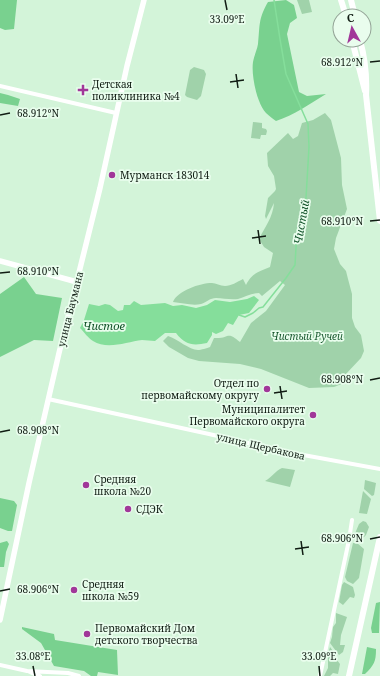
<svg xmlns="http://www.w3.org/2000/svg" width="380" height="676" font-family="'Noto Serif',serif">
	<rect width="100%" height="100%" fill="#d3f4d9"/>
	<path fill="#a0d2aa" d="M297,0H309L312,12L302,14Z
		M194,67L204,70L206,74L201,96L197,100L187,97L185,95L190,70Z
		M325,113L331,120L341,158L342,185L347,209L336,238L334,249L340,264L346,271L348,279L352,294V318L355,327L361,335L364,351L361,358L345,375L344,383L334,387L309,388L261,369L240,364L199,361L188,358L169,347L163,341L168,336C178,339 189,350 198,350C201,350 207,348 210,347L214,338C230,339 226,330 240,342L251,323L266,311L285,285L280,281L262,296L259,293C251,293 245,297 238,299C230,300 223,298 216,298C210,298 207,302 201,304C193,306 182,303 173,302C177,291 200,283 212,283C216,283 220,286 225,286C231,286 237,282 243,279L246,285C252,273 258,272 270,267L273,253L264,247L259,239C265,227 273,217 274,203L266,219L265,216L268,198L275,191L276,189L274,176L268,166L267,153L288,133L293,139L298,136L302,123L313,120Z
		M253,122L262,123V128L266,129L267,131L266,135H261L260,139L251,138Z
		M282,468L295,470L290,487L265,481C272,477 275,471 282,468Z
		M365,480L376,483L374,495L372,496L364,489Z
		M363,491L371,499L367,514L359,513Z
		M363,521L366,522L369,527L366,535L360,541L357,540L354,536L359,524Z
		M353,543H357L364,549L359,578L353,584L347,581L345,577Z
		M344,582L353,587L355,595L354,598L350,597L343,605L339,602L342,585Z
		M336,613L347,617L341,635L340,645H345L343,652L339,655L330,643L332,637L333,627L336,623Z
		M330,647C335,653 335,658 340,664L338,674L333,673L330,676H324L328,668V654Z"/>
	<path fill="#79d18f" d="M0,0H17L14,29L5,30L0,28Z
		M286,0L294,5L297,18L290,23L287,34L299,92L307,96L326,94C310,104 294,115 276,121C272,118 269,116 266,113C257,104 251,75 253,62C254,56 257,50 258,44C260,26 258,19 268,2Z
		M0,93L8,95L20,99L18,106L0,103Z
		M24,277L36,294L62,298L53,341L34,340L0,357V294Z
		M0,498L14,501L17,505L12,531H8L0,528Z
		M7,541L9,544L6,552L4,567H0V543Z
		M380,602L379,633H372L371,628L376,603Z
		M22,627L54,634L55,640L117,650L118,675L98,672L97,676H91L84,671L54,666L41,643L22,629Z
		M367,647L376,649C376,662 374,665 365,674H362Z"/>
	<path fill="#85de9b" d="M254,296L259,300L249,313L239,315L233,325L228,323L223,331L216,334L212,332V335L207,343C193,346 185,345 176,333H165L155,341C151,341 146,340 142,340C127,342 107,350 93,341C88,338 84,332 80,328L84,320L89,304L99,306L105,304L110,305L118,311L123,310L124,305H130L134,301L141,305L165,303L173,306L182,305L196,308L207,305L215,300L230,302L247,299Z"/>
	<g fill="none" stroke-linecap="round" stroke-linejoin="round">
		<path stroke="#85de9b" stroke-width="1.5" d="M239,315L245,317L253,313L259,308L263,307L286,278L295,265L297,230L306,198L309,147L308,124L286,74L280,39L274,0"/>
		<path stroke="#fff" stroke-width="4" d="M0,86L116,113
			M48,399L209,434L287,452L380,469
			M0,665L27,671L40,676
			M27,671L68,673L79,676
			M320,676L349,540L352,520"/>
		<path stroke="#fff" stroke-width="5.5" d="M0,261L77,282
			M0,620L29,483L59,353L100,188L127,66L144,0"/>
		<path stroke="#fff" stroke-width="6" d="M341,0L346,16
			M351,0L355,16
			M352,40L365,91
			M360,40C365,58 367,76 366,95L380,221
			M349,676L380,537"/>
	</g>
	<path fill="none" stroke="#111d14" stroke-width="1.5" d="M225,0L227,10M370,62L380,61M236,74L238,88M230,82L244,80M0,115L10,113M370,221L380,220M258,230L260,244M252,238L266,236M0,273L10,272M370,380L380,378M280,386L282,399M274,393L287,391M0,432L10,430M370,539L380,537M301,541L303,555M295,549L309,547M0,591L10,589M33,666L35,676M319,666L320,676"/>
	<g fill="#a13799" stroke="#e9fded" stroke-width="1.5">
		<path d="M81 84h4v4h4v4h-4v4h-4v-4h-4v-4h4z"/>
		<circle cx="112" cy="175" r="4"/>
		<circle cx="267" cy="389" r="4"/>
		<circle cx="313" cy="415" r="4"/>
		<circle cx="86" cy="485" r="4"/>
		<circle cx="128" cy="509" r="4"/>
		<circle cx="74" cy="590" r="4"/>
		<circle cx="87" cy="634" r="4"/>
	</g>
	<g text-anchor="middle" dominant-baseline="central" stroke-width="3.5" stroke-linejoin="round" paint-order="stroke">
		<g font-size="10" fill="#111d14" stroke="#e9fded" text-anchor="start">
			<text x="92" y="84">Детская<tspan x="92" dy="12">поликлиника №4</tspan></text>
			<text x="120" y="175">Мурманск 183014</text>
			<text x="259" y="383" text-anchor="end">Отдел по<tspan x="259" dy="12">первомайскому округу</tspan></text>
			<text x="305" y="409" text-anchor="end">Муниципалитет<tspan x="305" dy="12">Первомайского округа</tspan></text>
			<text x="94" y="479">Средняя<tspan x="94" dy="12">школа №20</tspan></text>
			<text x="136" y="509">СДЭК</text>
			<text x="82" y="584">Средняя<tspan x="82" dy="12">школа №59</tspan></text>
			<text x="95" y="628">Первомайский Дом<tspan x="95" dy="12">детского творчества</tspan></text>
		</g>
		<g font-size="10" fill="#111d14" stroke="#e9fded">
			<text transform="translate(70 309) rotate(-76)">улица Баумана</text>
			<text transform="translate(261 446) rotate(13)">улица Щербакова</text>
		</g>
		<g font-size="10" font-style="italic" fill="#19592f" stroke="#e9fded">
			<text x="307" y="336">Чистый Ручей</text>
		</g>
		<g font-size="11" font-style="italic" fill="#0e5026" stroke="#e9fded">
			<text transform="translate(301 222) rotate(-80)">Чистый</text>
			<text x="104" y="325">Чистое</text>
		</g>
	</g>
	<g font-size="10" text-anchor="middle" fill="#111d14" stroke="#e9fded" stroke-width="3.5" stroke-linejoin="round" paint-order="stroke">
		<text x="227" y="23">33.09°E</text>
		<text x="342" y="66">68.912°N</text>
		<text x="38" y="117">68.912°N</text>
		<text x="342" y="225">68.910°N</text>
		<text x="38" y="275">68.910°N</text>
		<text x="342" y="383">68.908°N</text>
		<text x="38" y="434">68.908°N</text>
		<text x="342" y="542">68.906°N</text>
		<text x="38" y="593">68.906°N</text>
		<text x="33" y="660">33.08°E</text>
		<text x="319" y="660">33.09°E</text>
	</g>
	<g transform="translate(352 28) rotate(352)"><circle r="19" fill="#e9fded" stroke="#93a396"/>
	<path d="M0-3L7 15L0 10L-7 15Z" fill="#a13799"/>
	<text y="-6" font-size="11" font-weight="bold" text-anchor="middle" fill="#111d14">С</text>
	</g>
</svg>
